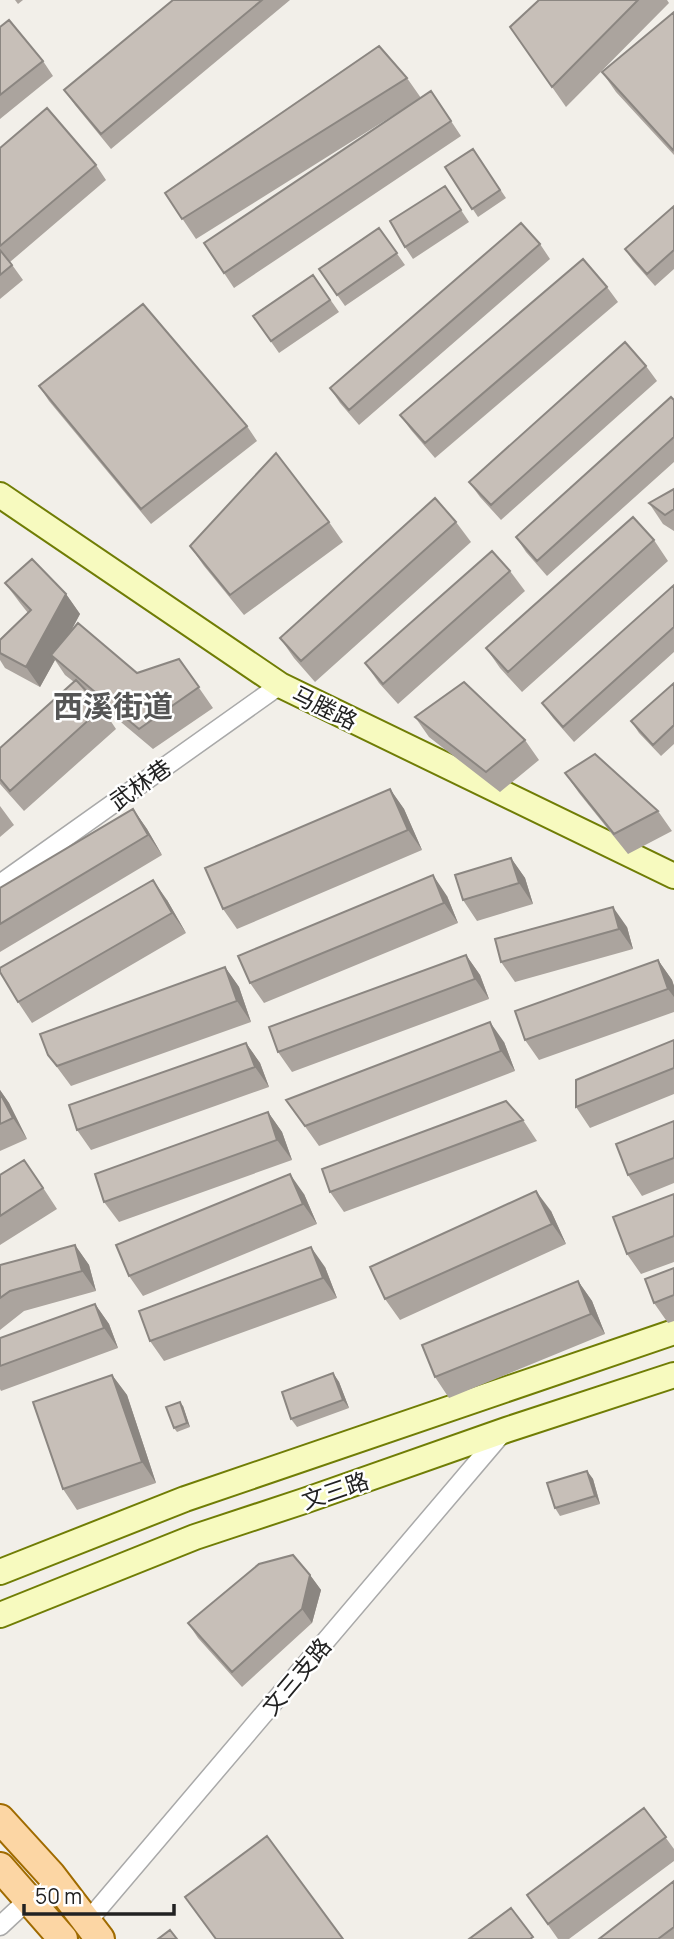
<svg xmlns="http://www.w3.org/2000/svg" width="674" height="1939" font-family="Manrope,'Noto Sans SC',sans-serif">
	<rect width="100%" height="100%" fill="#f2efe9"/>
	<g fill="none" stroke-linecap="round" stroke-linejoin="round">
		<g stroke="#a9a9a9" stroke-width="21">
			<path id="street" d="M0,884L280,685
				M87,1922L504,1431
				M0,1926L29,1899"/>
		</g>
		<g stroke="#707d05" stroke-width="28">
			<path id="secondary" d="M0,495L280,685L674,876
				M0,1572L185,1499L674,1332
				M0,1615L195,1537L304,1501L506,1430L674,1375"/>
		</g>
		<g stroke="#a06b00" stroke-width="32">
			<path id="primary" d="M0,1819L51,1875L100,1939
				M0,1867L63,1939"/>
		</g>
		<use href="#street" stroke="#fff" stroke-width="18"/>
		<use href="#secondary" stroke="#f7fabf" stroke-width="24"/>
		<use href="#primary" stroke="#fcd6a4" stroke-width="28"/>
	</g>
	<path fill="#aba49e" d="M15,0H23L18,4Z
		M173,0H290L111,149L75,105L64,90Z
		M539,0H667L669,3L566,107L510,27Z
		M674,12V155L616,92L602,72Z
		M0,27L43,61L53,76L0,119Z
		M407,78L421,98L431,91L461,136L234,288L204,243L413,103L196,239L165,193Z
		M0,148L96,165L106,180L10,262L23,280L0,299Z
		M473,149L506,198L478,217L445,167Z
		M445,186L469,222L413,259L405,247Z
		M674,206V269L655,286L633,261L625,249Z
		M379,228L405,265L345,306L319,269Z
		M540,244L550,259L359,425L340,403L330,388Z
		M313,275L339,312L279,353L253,316Z
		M607,287L618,302L435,458L411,430L400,415Z
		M646,366L657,381L501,520L480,497L469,482Z
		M39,386L247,426L257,441L151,524L49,401Z
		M674,400V462L547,576L526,552L516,537Z
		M674,489V531L663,524L649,503Z
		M329,522L343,542L244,615L204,566L190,546Z
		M456,522L471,542L315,682L294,658L280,638Z
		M654,540L668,561L522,692L500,668L486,648Z
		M510,571L525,591L398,704L379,683L365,663Z
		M5,583L66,594L80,614L69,634L137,673L179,659L213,708L153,749L91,697L102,708L116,729L24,811L0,784V748L74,682L65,675L55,660L40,687L5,668L0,660V640L28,613L20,603Z
		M674,585V652L574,742L553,718L542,703Z
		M674,683V744L661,756L639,733L631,721Z
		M415,717L525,740L539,760L500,792L429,737Z
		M565,773L658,811L672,831L628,854L579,793Z
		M390,789L404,809L422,850L237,929L223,909Z
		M0,806L14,825L0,837Z
		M133,809L147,829L162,855L0,952V888Z
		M511,858L525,878L533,904L477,921L463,900Z
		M447,896L458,923L264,1003L250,983Z
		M167,900L186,933L32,1023L18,1002Z
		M627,927L633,949L515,982L501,962Z
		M466,955L480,975L489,999L292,1072L278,1052Z
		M658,960L672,980L674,986V1012L539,1060L525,1040Z
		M225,967L239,987L251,1022L71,1086L48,1055Z
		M674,1040V1094L590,1128L576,1107Z
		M504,1042L515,1071L319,1146L286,1100Z
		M246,1043L260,1063L269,1087L91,1150L77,1130Z
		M0,1090L9,1103L27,1139L0,1151Z
		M268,1112L282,1132L292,1160L119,1222L104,1202Z
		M523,1120L537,1141L344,1212L330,1192Z
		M674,1121V1183L642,1196L628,1175Z
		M0,1175L38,1180L57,1209L0,1245Z
		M304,1194L317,1224L143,1296L129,1276Z
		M674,1194V1262L641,1274L627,1254Z
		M551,1211L566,1244L400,1320L385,1299Z
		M75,1245L89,1265L96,1291L24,1311L0,1330V1265Z
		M325,1267L337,1298L164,1361L150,1341Z
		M674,1268V1321L668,1323L654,1303Z
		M578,1281L592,1301L605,1334L449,1398L435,1377Z
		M95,1304L109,1324L118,1348L1,1391L0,1389V1338Z
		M333,1373L339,1382L349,1408L297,1427L291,1419Z
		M112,1375L127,1395L156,1483L77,1510L63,1489Z
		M183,1406L190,1427L177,1432L174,1428Z
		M587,1471L593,1479L600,1504L560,1516L555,1508Z
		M310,1575L321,1590L312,1623L242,1687L198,1638L188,1623Z
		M644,1808L674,1849V1861L569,1939H558L527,1895Z
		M674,1881V1939H599Z"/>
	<path fill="#8b8681" d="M66,594L80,614L56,659L51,655L55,660L40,687L26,667Z
		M390,789L404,809L422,850L408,830Z
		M133,809L147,829L162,855L148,835Z
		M511,858L525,878L533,904L519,883Z
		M433,875L447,896L458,923L444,903Z
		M153,880L167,900L186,933L172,913Z
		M613,907L627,927L633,949L619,929Z
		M466,955L480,975L489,999L475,979Z
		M658,960L672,980L674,986V997L668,989Z
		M225,967L239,987L251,1022L237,1001Z
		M490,1022L504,1042L515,1071L501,1051Z
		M246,1043L260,1063L269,1087L255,1067Z
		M0,1090L9,1103L27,1139L13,1118L0,1093Z
		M268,1112L282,1132L292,1160L277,1140Z
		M290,1174L304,1194L317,1224L303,1204Z
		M536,1191L551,1211L566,1244L552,1224Z
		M75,1245L89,1265L96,1291L82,1271Z
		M311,1247L325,1267L337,1298L323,1278Z
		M578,1281L592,1301L605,1334L591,1314Z
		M95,1304L109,1324L118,1348L104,1328Z
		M333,1373L339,1382L349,1408L343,1400Z
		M112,1375L127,1395L156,1483L142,1462Z
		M180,1402L183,1406L190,1427L187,1423Z
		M587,1471L593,1479L600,1504L595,1496Z
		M310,1575L321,1590L312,1623L302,1609Z"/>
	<path fill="#c7bfb8" stroke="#8b8681" stroke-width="2" d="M173,0H262L101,134L64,90Z
		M539,0H638L552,87L510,27Z
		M674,12V148L673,150L602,72Z
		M9,20L43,61L0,95V27Z
		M379,46L407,78L182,219L165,193Z
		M431,91L451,121L224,273L204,243Z
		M47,108L96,165L0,246V148Z
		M473,149L500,190L472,209L445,167Z
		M445,186L461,210L405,247L390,221Z
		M674,206V250L647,274L625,249Z
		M521,223L540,244L349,410L330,388Z
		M379,228L397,253L337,295L319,269Z
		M0,250L12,265L0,275Z
		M583,259L607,287L425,443L400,415Z
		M313,275L330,300L271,341L253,316Z
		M143,304L247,426L141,509L39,386Z
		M625,342L646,366L491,505L469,482Z
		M671,397L674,400V437L537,561L516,537Z
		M276,453L329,522L230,595L190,546Z
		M674,489V509L665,515L649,503Z
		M435,498L456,522L301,661L280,638Z
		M633,517L654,540L508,672L486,648Z
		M492,551L510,571L383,684L365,663Z
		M32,559L66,594L26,667L0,653V640L31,610L5,583Z
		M674,585V627L563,727L542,703Z
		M78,623L137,673L179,659L199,687L139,729L51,655Z
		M76,680L102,708L10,791L0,779V748Z
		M464,682L525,740L486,772L415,717Z
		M674,683V725L653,745L631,721Z
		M595,754L658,811L614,834L565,773Z
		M390,789L408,830L223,909L205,868Z
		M133,809L148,835L0,924V888Z
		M511,858L519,883L463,900L455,875Z
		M433,875L444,903L250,983L238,956Z
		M153,880L172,913L18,1002L0,972V968Z
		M613,907L619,929L501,962L495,939Z
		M466,955L475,979L278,1052L269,1027Z
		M658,960L668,989L525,1040L515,1011Z
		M225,967L237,1001L57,1066L48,1055L40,1034Z
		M490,1022L501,1051L305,1126L286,1100Z
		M674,1040V1068L576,1107V1080Z
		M246,1043L255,1067L77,1130L69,1105Z
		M0,1093L13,1118L0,1124Z
		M506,1101L523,1120L330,1192L322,1169Z
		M268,1112L277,1140L104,1202L95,1174Z
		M674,1121V1158L628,1175L616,1144Z
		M24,1160L43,1188L0,1216V1175Z
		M290,1174L303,1204L129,1276L116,1245Z
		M536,1191L552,1224L385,1299L370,1267Z
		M674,1194V1236L627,1254L613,1217Z
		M75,1245L82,1271L10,1291L0,1298V1265Z
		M311,1247L323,1278L150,1341L139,1311Z
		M674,1268V1295L654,1303L645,1279Z
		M578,1281L591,1314L435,1377L422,1345Z
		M95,1304L104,1328L0,1366V1338Z
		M333,1373L343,1400L291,1419L282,1392Z
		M112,1375L142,1462L63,1489L33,1402Z
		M180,1402L187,1423L174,1428L166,1407Z
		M587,1471L595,1496L555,1508L547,1483Z
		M293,1555L310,1575L302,1609L232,1672L188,1623L259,1564Z
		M644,1808L666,1837L548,1924L527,1895Z
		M267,1836L343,1939H216L185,1897Z
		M674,1881V1927L658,1939H599Z
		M511,1908L533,1937L530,1939H469Z
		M170,1930L177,1939H158Z"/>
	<g text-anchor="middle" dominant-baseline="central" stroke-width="5" stroke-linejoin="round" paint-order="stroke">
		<g font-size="23" fill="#222" stroke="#fff">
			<text transform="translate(325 707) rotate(26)">马塍路</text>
			<text transform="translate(140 784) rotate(-35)">武林巷</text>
			<text transform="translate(335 1490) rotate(-19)">文三路</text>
			<text transform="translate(296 1676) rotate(-50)">文三支路</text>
		</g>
		<g font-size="30" font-weight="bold" fill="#555" stroke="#fff">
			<text x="113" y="705">西溪街道</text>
		</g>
	</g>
	<path d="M24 1904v10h150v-10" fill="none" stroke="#222222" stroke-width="3.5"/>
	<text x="35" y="1904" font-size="21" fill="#222222" stroke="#ffffff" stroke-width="5" paint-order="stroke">50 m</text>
</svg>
